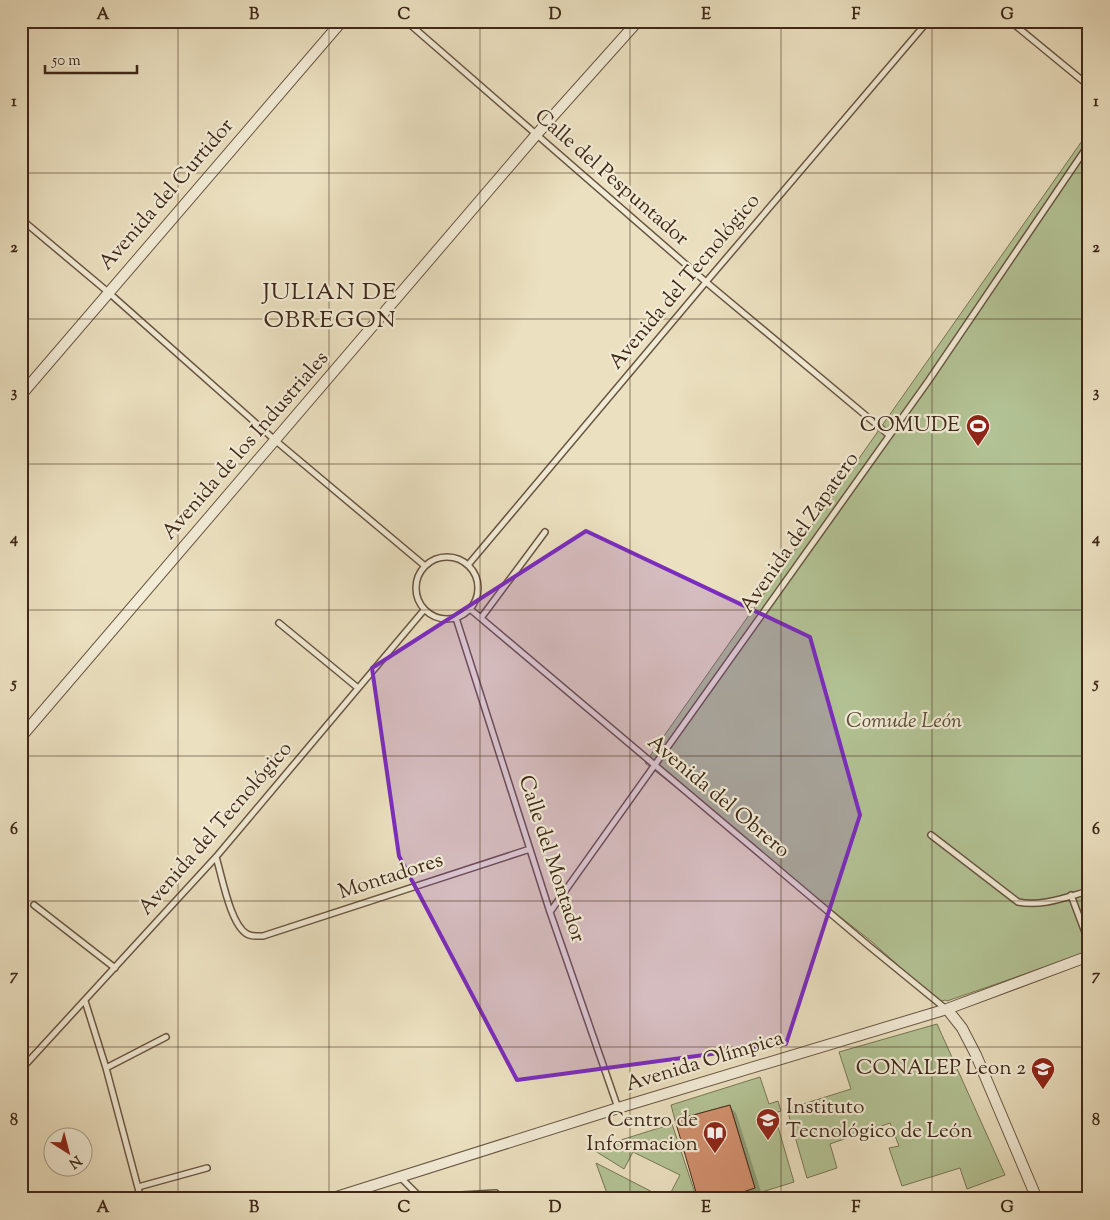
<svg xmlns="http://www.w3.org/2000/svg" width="1110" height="1220" font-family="'Sorts Mill Goudy',serif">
	<rect width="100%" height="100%" fill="#ebe0c0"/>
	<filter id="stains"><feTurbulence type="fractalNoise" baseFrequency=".004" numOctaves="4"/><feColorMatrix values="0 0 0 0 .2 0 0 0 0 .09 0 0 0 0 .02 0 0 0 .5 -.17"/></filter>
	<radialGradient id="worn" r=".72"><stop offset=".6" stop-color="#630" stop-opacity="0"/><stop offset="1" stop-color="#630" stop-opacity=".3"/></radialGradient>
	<path fill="#b3c395" stroke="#787656" d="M1089,131V952L947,1001L945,1000L939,1002L871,941L645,763Z
		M937,1024L1005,1175L967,1189L960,1168L902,1186L889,1148L899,1146L890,1123L830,1144L837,1168L807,1178L787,1109L851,1089L839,1052Z
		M760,1077L769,1104L778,1101L781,1111L769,1115L774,1129L778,1127L794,1182L749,1196L748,1190L755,1188L730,1105L675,1120L671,1105Z
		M672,1124L697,1199H679L670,1194L680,1175L633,1152L624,1169L592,1149Z
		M596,1163L666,1199H609Z"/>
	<path fill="#0003" d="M729,1106L736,1113L762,1195L749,1199H700Z"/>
	<path fill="#d2906e" stroke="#3e2818" d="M730,1105L755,1188L721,1199H698L675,1120Z"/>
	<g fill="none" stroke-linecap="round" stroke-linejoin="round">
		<g stroke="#695642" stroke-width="8">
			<path id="service" d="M406,21L706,282L889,435
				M1010,21L1089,86
				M21,219L108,292L276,441L425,566
				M416 588a31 31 0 1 1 62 0a31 31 0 1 1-62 0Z
				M468,565L706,282L928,21
				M470,609L869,946L946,1009
				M456,618L550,912L618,1108
				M481,618L545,532
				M279,623L358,688
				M931,835L1018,902C1042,907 1066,897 1089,891
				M216,857C222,876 230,924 247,934C252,937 258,936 263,936L530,849
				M1071,895L1089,943
				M34,905L115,968
				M550,912L929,380L1089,144
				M85,1001L106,1068L141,1199
				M27,1063L216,857L424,610
				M106,1068L166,1037
				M400,1177L417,1194L427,1197L496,1193L502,1199
				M138,1187L207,1168"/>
		</g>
		<g stroke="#695642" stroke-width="12">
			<path id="minor" d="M21,395L342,21
				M21,737L536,135L638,21
				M947,1009L962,1028L976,1055L1037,1199
				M330,1199L618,1108L947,1009L1089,956"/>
		</g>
		<use href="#service" stroke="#f2ebd6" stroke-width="5"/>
		<use href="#minor" stroke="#f2ebd6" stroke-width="10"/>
	</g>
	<path fill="#7b2cbf" fill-opacity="0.2" stroke="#7b2cbf" stroke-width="4" stroke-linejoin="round" d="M586,531L810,637L860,815L786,1044L517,1080L399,856L372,668Z"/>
	<path fill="none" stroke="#3e2818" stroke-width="1" stroke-opacity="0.55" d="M178,21V1199M329,21V1199M480,21V1199M630,21V1199M781,21V1199M932,21V1199M21,173H1089M21,319H1089M21,464H1089M21,610H1089M21,756H1089M21,901H1089M21,1047H1089"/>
	<defs>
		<g id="stadium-pin" transform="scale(1.25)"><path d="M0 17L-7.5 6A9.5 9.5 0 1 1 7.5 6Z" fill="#8f2418" stroke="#f2ebd6"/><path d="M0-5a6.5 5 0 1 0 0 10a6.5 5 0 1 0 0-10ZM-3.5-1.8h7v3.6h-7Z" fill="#fff"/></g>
		<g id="school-pin" transform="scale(1.25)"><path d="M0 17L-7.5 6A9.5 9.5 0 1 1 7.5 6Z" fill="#8f2418" stroke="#f2ebd6"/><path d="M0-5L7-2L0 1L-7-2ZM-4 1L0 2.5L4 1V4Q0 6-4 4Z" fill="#fff"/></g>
		<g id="university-pin" transform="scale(1.25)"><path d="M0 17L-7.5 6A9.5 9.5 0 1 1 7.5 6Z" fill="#8f2418" stroke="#f2ebd6"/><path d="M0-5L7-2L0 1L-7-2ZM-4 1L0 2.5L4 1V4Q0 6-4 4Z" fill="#fff"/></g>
		<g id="library-pin" transform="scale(1.25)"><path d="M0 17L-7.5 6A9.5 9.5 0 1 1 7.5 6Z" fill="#8f2418" stroke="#f2ebd6"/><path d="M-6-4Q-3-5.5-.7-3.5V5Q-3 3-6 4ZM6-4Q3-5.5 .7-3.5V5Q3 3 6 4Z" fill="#fff"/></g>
	</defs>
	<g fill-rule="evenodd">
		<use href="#stadium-pin" x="978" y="426"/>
		<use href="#school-pin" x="1043" y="1069"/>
		<use href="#university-pin" x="768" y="1120"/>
		<use href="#library-pin" x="715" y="1133"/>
	</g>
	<g text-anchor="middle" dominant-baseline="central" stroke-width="4.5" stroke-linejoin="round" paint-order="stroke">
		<g font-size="21" fill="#3e2818" stroke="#f2ebd6">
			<text transform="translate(611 178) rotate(41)">Calle del Pespuntador</text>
			<text transform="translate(167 195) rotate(-49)">Avenida del Curtidor</text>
			<text transform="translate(685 282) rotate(-50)">Avenida del Tecnológico</text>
			<text transform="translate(246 446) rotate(-49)">Avenida de los Industriales</text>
			<text transform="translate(800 533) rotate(-55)">Avenida del Zapatero</text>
			<text transform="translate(718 797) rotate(40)">Avenida del Obrero</text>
			<text transform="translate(216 829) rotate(-49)">Avenida del Tecnológico</text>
			<text transform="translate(551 859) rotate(72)">Calle del Montador</text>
			<text transform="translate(391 877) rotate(-18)">Montadores</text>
			<text transform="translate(705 1062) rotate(-17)">Avenida Olímpica</text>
		</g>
		<g font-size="21" fill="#3e2818" stroke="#f2ebd6" text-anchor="end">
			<text x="960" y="426">COMUDE</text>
			<text x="1026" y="1069">CONALEP Leon 2</text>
			<text x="786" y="1108" text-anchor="start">Instituto<tspan x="786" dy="24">Tecnológico de León</tspan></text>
			<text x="698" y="1121">Centro de<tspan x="698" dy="24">Informacion</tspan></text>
		</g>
		<g font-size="21" font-style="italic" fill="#5b4f37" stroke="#f2ebd6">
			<text x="904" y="722">Comude León</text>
		</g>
		<g font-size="24" letter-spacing="1" fill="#3e2818" stroke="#f2ebd6">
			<text x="330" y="293">JULIAN DE<tspan x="330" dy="28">OBREGON</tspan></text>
		</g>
	</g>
	<rect width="1110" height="1220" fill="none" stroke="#ebe0c0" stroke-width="55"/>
	<g transform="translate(68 1152) rotate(144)"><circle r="24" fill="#f2ebd6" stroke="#aa9d8a"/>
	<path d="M0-4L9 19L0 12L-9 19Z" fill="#8f2418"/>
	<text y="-8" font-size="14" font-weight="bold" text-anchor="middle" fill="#3e2818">N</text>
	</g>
	<path d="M45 65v8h92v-8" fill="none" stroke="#3e2818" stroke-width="2.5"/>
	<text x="52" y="65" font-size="15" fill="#3e2818" stroke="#f2ebd6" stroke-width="4" paint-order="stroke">50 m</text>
	<rect x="28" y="28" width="1054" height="1164" fill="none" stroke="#3e2818" stroke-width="2"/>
	<g font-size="16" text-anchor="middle" font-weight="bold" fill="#3e2818">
		<text x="103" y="19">A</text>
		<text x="254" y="19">B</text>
		<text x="404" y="19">C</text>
		<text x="555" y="19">D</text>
		<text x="706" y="19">E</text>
		<text x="856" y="19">F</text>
		<text x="1007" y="19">G</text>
		<text x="14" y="106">1</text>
		<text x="1096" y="106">1</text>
		<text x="14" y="252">2</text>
		<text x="1096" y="252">2</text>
		<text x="14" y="397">3</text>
		<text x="1096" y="397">3</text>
		<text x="14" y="543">4</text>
		<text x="1096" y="543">4</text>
		<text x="14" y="688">5</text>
		<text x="1096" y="688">5</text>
		<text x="14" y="834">6</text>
		<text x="1096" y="834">6</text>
		<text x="14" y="980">7</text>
		<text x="1096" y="980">7</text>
		<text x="14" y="1125">8</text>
		<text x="1096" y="1125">8</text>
		<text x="103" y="1212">A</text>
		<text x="254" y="1212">B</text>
		<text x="404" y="1212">C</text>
		<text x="555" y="1212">D</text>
		<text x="706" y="1212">E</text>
		<text x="856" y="1212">F</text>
		<text x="1007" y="1212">G</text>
	</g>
	<rect width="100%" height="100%" filter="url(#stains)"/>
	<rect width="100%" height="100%" fill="url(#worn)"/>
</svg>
